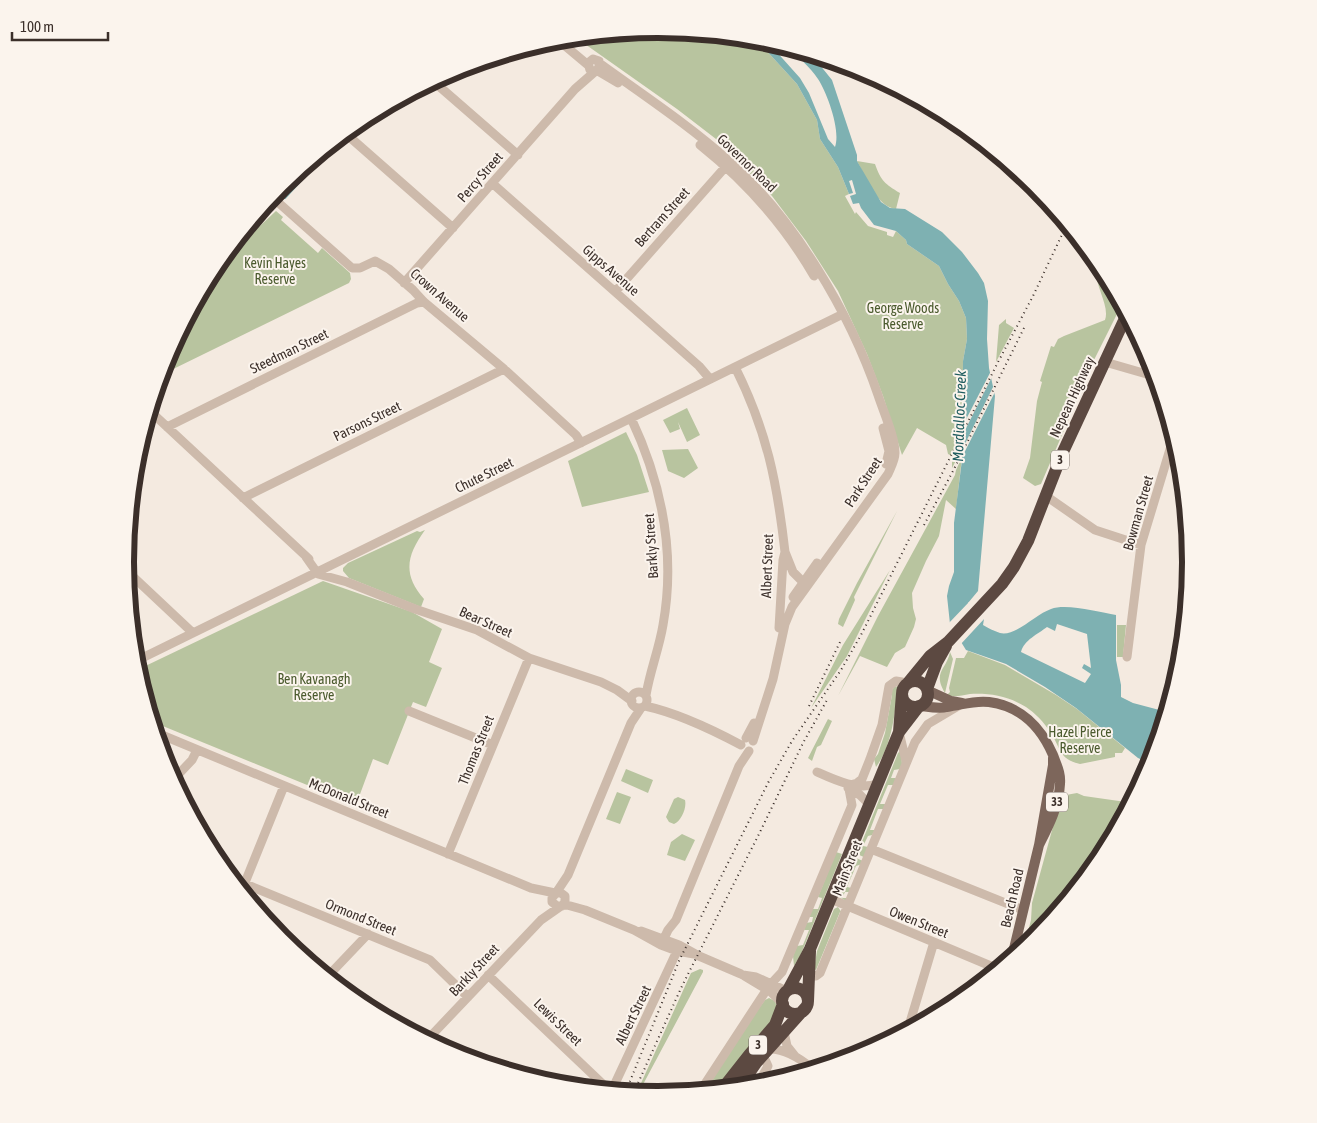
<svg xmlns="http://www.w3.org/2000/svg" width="1317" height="1123" font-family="'Asap Condensed',sans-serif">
	<rect width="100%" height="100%" fill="#f4eae0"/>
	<path fill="#b8c49f" d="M659,29L755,38L797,84L817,120L820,139L838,167L849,194L845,196L855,214L856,212L868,226L887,232V235L893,237L896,231L906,240L907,244L939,266L948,284L959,301L966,318L967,339L963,361L962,428L959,434L962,438V449L952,468V456L948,454L946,445L917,428L902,455L883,396L867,354L838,291L806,241L772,196L716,139L677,109L575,37Z
		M857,161L875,164C881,181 885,184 900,193L896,209C877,207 866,177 857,161Z
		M276,211L283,217L281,220L318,253L322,248L350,273L351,279L349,283L161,375L166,357L213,270Z
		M1096,269C1101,285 1120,293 1121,306L1094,360L1041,484L1035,486L1023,478L1030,458L1037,401L1042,382L1040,381L1051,346L1054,347L1058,339L1064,336L1105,320C1110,306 1095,287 1096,269Z
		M1006,319V323L1014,328L996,362L999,325Z
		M687,408L700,435L687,442L678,422L680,429L670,433L663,420Z
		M626,432L637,455L649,492L582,507L568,461Z
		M688,449L698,468L684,478L668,471L662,450Z
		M962,457L956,509L946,500L939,536L926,561L912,593L913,608L916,619L914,627L905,647L895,653L887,667L860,656L838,696L878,616L955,475L956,470Z
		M897,511L854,597L855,600L843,627L838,624L839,619L857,583Z
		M425,530C407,555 402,574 424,599L421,607L349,578L343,571V568L348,563L417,531L420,532Z
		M890,570L847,656L811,708L843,645Z
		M323,581L412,612L442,629L429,662L442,668L426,707L413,702L388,765L373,759L356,805L153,722L137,670Z
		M1117,625H1126L1123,657H1117Z
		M968,651L1005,665L1056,695L1077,709L1125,748L1122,753H1115V757L1080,764C1058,759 1061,747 1050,732C1044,722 1035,713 1026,707C1008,696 990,693 970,694C962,695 955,698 947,695L950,692L949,688L956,658H964Z
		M950,652L953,659L945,693C932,672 947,669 950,652Z
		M899,686C894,713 893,744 876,767L874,759L878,754L885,733L892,695L891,692L894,687Z
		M828,719L832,721L821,745L817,747L812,761L808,758Z
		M901,750L902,764L900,769L894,770L891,778H896L894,785H888L880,804H886L884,809H878L870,830H875L872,835L868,836L863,846L868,847L866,858L857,854L898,753Z
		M626,769L653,780L648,793L621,781Z
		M617,792L631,797L620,824L606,819Z
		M1077,793L1084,796L1126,802V806L1129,807L1101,858L1035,938L1024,947L1031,920L1032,903L1054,823L1063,799L1066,795Z
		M678,797L685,800C687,808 681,821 674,824L669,822L666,817L674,799Z
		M682,834L695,840L685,861L667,855L671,842Z
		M836,852L842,854L801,954L794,966L793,956L797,946L803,945L809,930H804L806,923L812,922L813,917H809L812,909H818L822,898L818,897Z
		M856,858L863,861L862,864L856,866L847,887L852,888L850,892H845L842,898H847L846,901L840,897Z
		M838,907L842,913L840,912L816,970L814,969L817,951L834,909Z
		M700,969L703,970V972L639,1092H637L691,973Z
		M769,998L775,1001L777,1007L770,1024L715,1089L705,1090L759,1008L765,1000Z"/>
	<path fill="#7eb1b2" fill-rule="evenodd" d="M755,38L766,40L800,78L809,93L828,139L835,147C841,130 827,93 818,79C810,67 798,57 788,47L811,54L832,80L857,155V161L881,202L890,208L905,209L942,232L962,252L978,273L984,283L988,301L987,339L989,368L995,396L978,591L968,603L984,619L983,625C988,628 994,631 1000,633C1015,637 1036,614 1051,609C1066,603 1099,612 1116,615V660L1121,685V697L1133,703L1167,712L1151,764L1138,758L1076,708L1045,687L1006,664L966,650L950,624L947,596L949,586L954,572V523L962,460V413L963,361L967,339L966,318L959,301L948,284L939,266L907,244L906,240L896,231L874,225L861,208L859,203L853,204L850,196L856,194L852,180L849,181L853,193L849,194L838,167L820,139L817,120L797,84ZM1057,624L1087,634L1091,668L1084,664L1082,668L1091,674L1085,683L1021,652C1024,640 1038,634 1047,627L1055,631Z"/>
	<path fill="#f4eae0" d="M992,369L993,375L959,442V433Z
		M995,383L996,390L959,463L960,454Z
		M969,602L985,618L960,645L948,624Z"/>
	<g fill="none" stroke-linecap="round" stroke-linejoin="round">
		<path stroke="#7eb1b2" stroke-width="2" d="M285,198L339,139
			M222,258L273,209"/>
		<path stroke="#cdbaab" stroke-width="9" d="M557,39L588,65
			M599,63C643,95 689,125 729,161C794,218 850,313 878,395C883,411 895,436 895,453C895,460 891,467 888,474L792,607L785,624L773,679L753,741
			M596,70L618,83
			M433,81L518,155
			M345,133L453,228
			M700,145C745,181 785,226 814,276
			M492,183L699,366L710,379
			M272,197L352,268H360L375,261L389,269L413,290L424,302L504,369L576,435L581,443
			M404,283L575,89L599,68V61L593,59L588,63L590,70L595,71
			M615,292L728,164
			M1105,362L1157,377
			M735,367C767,431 777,482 785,552L783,560L779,628
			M150,411L309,559
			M631,418C662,484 676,553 663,625C659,649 650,671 646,695
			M167,427L417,303L424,302
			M883,428L889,451L886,464
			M1046,496L1095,530L1141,545
			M243,498L504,369
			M785,552L793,572L806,585
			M306,557L318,574L347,582L415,609L477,630L529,658L601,682L617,690L632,701
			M127,571L193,633
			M793,597L817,563
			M1127,657L1141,545L1174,436
			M136,661L843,314
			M631 700a8 8 0 1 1 16 0a8 8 0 1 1-16 0Z
			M645,706C678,713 711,729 741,745
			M409,711L493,745
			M899,732L906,761
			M157,733L531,888L555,893
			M746,738L754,723
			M817,772C837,781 856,790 878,784
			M174,779L192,760L197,750
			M851,785L857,783L862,779L870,759L882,725L889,686L896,681L902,682L906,686
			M848,788L860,795L870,805
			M871,849L1023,910
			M448,854L529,658
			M233,879L430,960L468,997
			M242,890L284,786
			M556,893L568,875L631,723L641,708
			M831,899L998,969
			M562,906L565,902V896L561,893H556L552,898V902L557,906L567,905L585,910L634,930L661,945L677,951L694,954
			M641,931L679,945L699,956L741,974L771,992L782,1003
			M661,945L668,930L676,920L739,766L749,751
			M488,975L608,1089
			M743,975L756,977L787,991
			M328,976L368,934
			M809,976H816L820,973L915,742L928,724L960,705
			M908,1029L934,942
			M784,1032L787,1046L795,1056
			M428,1039L541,920L561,906
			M768,1049C784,1048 801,1059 813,1069
			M757,1085L768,1066L763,1055
			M612,1090L677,951
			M701,1090L769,986L782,972L852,805L849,789"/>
		<path stroke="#7d665b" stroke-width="10" d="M927,690L951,701L962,703
			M921,706C929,707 939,709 947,707C962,705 974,700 989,702C1020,706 1041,727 1053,755C1057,766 1061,773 1060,784C1059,806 1048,827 1039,845
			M1012,957L1039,845L1053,765V758"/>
		<path stroke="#5c4941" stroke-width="12" d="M902 694a13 13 0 1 1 26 0a13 13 0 1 1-26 0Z
			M907,684L930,656L948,642L1002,584L1014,567L1028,541L1062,454L1127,314
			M927,689L937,662L946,646
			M899,732L902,694
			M782 1001a13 13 0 1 1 26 0a13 13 0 1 1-26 0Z
			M788,990L810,949L899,732L919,706
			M808,1001L810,951
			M740,1086L756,1063L806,1007
			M723,1088L749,1055L775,1025L783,1004"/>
		<path stroke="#3b2f2a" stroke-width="2" stroke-dasharray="1 4" stroke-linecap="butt" d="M924,525L953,471L1025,326
			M809,706L840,642
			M626,1091L679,961L769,781L792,741L841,670L861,635L997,364L1033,296L1067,224
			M634,1092L682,986L760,832L803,743L827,700"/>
	</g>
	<g text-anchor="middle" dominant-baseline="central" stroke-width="4" stroke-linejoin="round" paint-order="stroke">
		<g fill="#fbf4ed" stroke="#756a64" stroke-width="1">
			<rect x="1051" y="450.5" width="18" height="19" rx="4"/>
			<rect x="1046" y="792.5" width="22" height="19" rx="4"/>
			<rect x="749" y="1035.5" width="18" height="19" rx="4"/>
		</g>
		<g font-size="12" font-weight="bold" fill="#3b2f2a">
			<text x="1060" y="460">3</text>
			<text x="1057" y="802">33</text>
			<text x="758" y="1045">3</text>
		</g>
		<g font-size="14" fill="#3b2f2a" stroke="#fbf4ed">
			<text transform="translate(747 163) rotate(44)">Governor Road</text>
			<text transform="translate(480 177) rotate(-49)">Percy Street</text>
			<text transform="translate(662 217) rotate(-48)">Bertram Street</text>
			<text transform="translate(611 270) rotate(41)">Gipps Avenue</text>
			<text transform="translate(440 295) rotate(41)">Crown Avenue</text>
			<text transform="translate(289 351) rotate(-26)">Steedman Street</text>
			<text transform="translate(1072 397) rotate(-65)">Nepean Highway</text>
			<text transform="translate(367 421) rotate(-26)">Parsons Street</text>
			<text transform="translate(484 475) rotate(-26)">Chute Street</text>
			<text transform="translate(863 482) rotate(-57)">Park Street</text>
			<text transform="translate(1138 513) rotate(-74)">Bowman Street</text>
			<text transform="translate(651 546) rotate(-94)">Barkly Street</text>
			<text transform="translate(767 566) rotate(-88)">Albert Street</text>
			<text transform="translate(486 622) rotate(24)">Bear Street</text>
			<text transform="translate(476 750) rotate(-68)">Thomas Street</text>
			<text transform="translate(349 798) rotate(22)">McDonald Street</text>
			<text transform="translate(847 868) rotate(-68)">Main Street</text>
			<text transform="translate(1012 898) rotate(-77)">Beach Road</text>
			<text transform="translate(361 917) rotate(22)">Ormond Street</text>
			<text transform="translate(919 922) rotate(22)">Owen Street</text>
			<text transform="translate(474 970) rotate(-47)">Barkly Street</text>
			<text transform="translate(633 1015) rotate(-64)">Albert Street</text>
			<text transform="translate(558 1022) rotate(44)">Lewis Street</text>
		</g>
		<g font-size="14" fill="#4a5a2d" stroke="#fbf4ed">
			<text x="275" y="263">Kevin Hayes<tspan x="275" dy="16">Reserve</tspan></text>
			<text x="903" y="308">George Woods<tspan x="903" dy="16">Reserve</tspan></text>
			<text x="314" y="679">Ben Kavanagh<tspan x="314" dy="16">Reserve</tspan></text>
			<text x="1080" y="732">Hazel Pierce<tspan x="1080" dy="16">Reserve</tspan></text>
		</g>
		<g font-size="15" font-style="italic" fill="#1e5b5e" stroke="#fbf4ed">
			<text transform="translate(959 416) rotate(-88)">Mordialloc Creek</text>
		</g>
	</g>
	<path d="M0 0H1317V1123H0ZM134 562a524 524 0 1 1 1048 0a524 524 0 1 1-1048 0Z" fill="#fbf4ed" fill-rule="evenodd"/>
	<path fill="none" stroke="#3b2f2a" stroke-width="6" d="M134 562a524 524 0 1 1 1048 0a524 524 0 1 1-1048 0Z"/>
	<path d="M12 32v8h96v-8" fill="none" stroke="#3b2f2a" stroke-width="2.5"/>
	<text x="20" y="32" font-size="15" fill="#3b2f2a" stroke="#fbf4ed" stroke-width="4" paint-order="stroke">100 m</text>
</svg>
